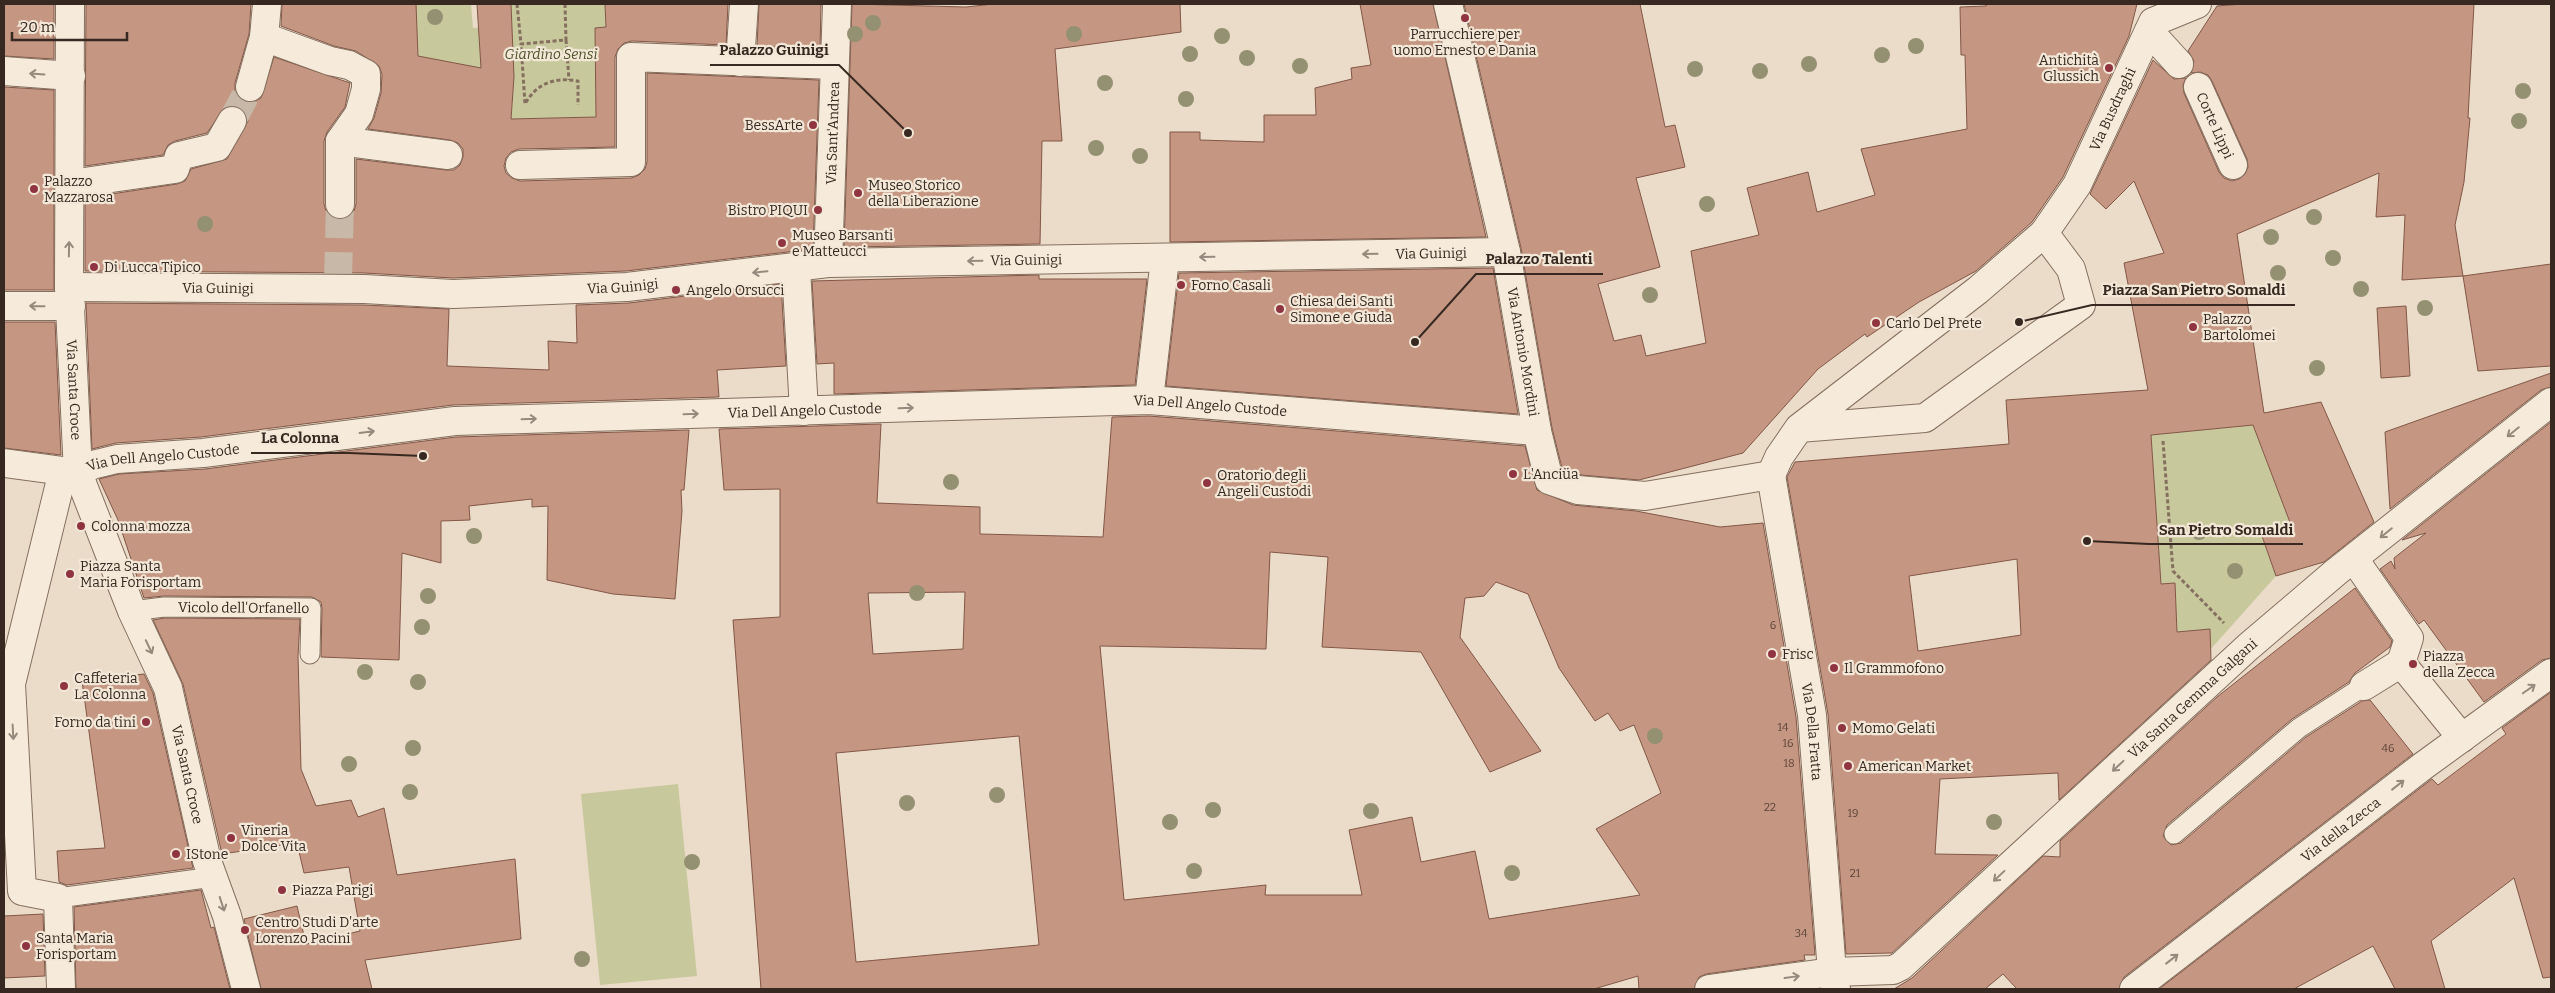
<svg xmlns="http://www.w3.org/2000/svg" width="2555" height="993" font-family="Bitter,serif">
	<rect width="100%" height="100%" fill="#ebdcc9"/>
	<path fill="#c8c89d" d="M416,4H471L473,28L512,26L511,4H605L606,27L595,28L596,117L511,119L514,80L484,81L415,63Z
		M2253,425L2291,525L2262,536L2276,576L2210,650L2209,629L2177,632L2175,583L2161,584L2151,435Z
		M678,784L697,976L600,985L581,794Z"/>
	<path fill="#c59682" stroke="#825747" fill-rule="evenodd" d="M4,4H54V59L4,56Z
		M86,4H251L249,34L235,83V91L239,98L245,102H253L261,98L274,57L350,83L345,107L327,132L324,141V204L326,211L332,217L340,220L348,217L354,211L356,204V159L446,170H454L460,165L463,157V149L458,143L450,140L368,129L374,118L381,93L382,74L379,66L356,51L334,46L281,26L282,4H416L418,56L481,68L477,4H511L514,77L511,119L596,117L595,28L606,27L605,4H728L726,45L632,41L624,43L618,49L615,57V147L519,149L511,152L506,158L504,166L506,173L512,178L520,181L631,178L639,175L645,169L647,162V73L819,80L813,249L626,271L453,278L364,273L85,271V198L177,184L185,181L191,169L227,159L248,121L246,114L240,108L232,105L225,107L207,133L175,141L168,145L163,155L85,166Z
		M759,4H821L820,49L757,46Z
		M852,4L966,7L993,4H1180L1181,32L1055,49L1062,141H1042L1040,244L844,247Z
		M1360,4H1433L1486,237L1170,242V132H1200V140L1264,142V115H1316L1315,88L1352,79L1351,68L1371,65Z
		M1464,4H1640L1665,127L1675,125L1685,167L1636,178L1660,267L1598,284L1614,341L1641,335L1646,356L1706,343L1691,251L1759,235L1747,188L1808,172L1817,212L1875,195L1861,149L1967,129L1965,55H1961L1960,7L1986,6V4H2137L2129,36L2063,177L2032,222L1976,271L1919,302L1867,337L1865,334L1818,369L1743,453L1639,480L1581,475L1562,468L1552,428L1521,248Z
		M2242,4H2474L2468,118H2470L2464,182L2455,225L2463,276L2402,280L2405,215L2376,217L2379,173L2237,234L2264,413L2321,402L2374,522L2324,562L2276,576L2262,536L2291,525L2253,425L2151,435L2161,584L2175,583L2177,632L2210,629L2211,660L2059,800L2058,773L1940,779L1935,854L1998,855L1892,953L1846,954L1828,714L1787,477L1795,462L2009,444L2006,400L2148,390L2124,263L2164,253L2134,181L2106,209L2090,194L2153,60L2174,79L2186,78L2183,85L2184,93L2219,172L2224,178L2232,181L2239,179L2245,174L2248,167L2247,159L2212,81L2208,75L2200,72L2191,73L2194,61L2188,51L2217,6ZM2017,559L2021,635L1918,651L1909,576Z
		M4,87L54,90V290H4Z
		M2551,264V366L2478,371L2463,276Z
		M1493,268L1518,414L1166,386L1179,273Z
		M1039,275V279H1147L1135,385L834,394V363L817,364L812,281Z
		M781,284L786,366L717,370L719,397L453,405L201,437L116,443L92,449L86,303L364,305L449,309L447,366L549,370L548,341L577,343L576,305L629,303Z
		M2406,306L2410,376L2381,378L2377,308Z
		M4,322H55L61,455L4,448Z
		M2551,373V387L2541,390L2390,509L2385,432Z
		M1149,416L1525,446L1537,490L1573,505L1636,511L1720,527L1763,523L1796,717L1815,955H1804L1805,960L1706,974L1699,977L1694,989H1639L1638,976L1594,989H761L733,620L780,617V489L724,490L719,429L881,424L877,503L980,507V534L1103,537L1112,417ZM1270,552L1328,557L1322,647L1421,652L1490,772L1541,751L1460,637L1465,598L1484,596L1496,582L1528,594L1559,668L1595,721L1608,713L1620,731L1634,725L1661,793L1596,829L1640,895L1489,919L1475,851L1421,862L1412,817L1349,830L1362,895H1265L1266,885L1124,900L1100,646L1266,649ZM965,592L963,649L873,654L868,593ZM1019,736L1039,945L856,962L836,753Z
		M2551,422V658L2542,660L2484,702L2424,620L2419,624L2380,569L2391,561L2395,569L2394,558L2426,533L2402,540Z
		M689,430L684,490H681L682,511L675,599L613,594L547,580L548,506L532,507V499L469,506L470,520L441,521V563L402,553L399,660L321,657L322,608L321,602L312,597L164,596L144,598L118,520L99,479L119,474L205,469L456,437Z
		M2355,588L2392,641L2390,647L2355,673L2349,682L2292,719L2167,825L2163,836L2171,845L2181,843L2306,737L2362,701L2370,700L2413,754L2124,977L2119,989H2017L2003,974L1985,989H1894L1912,978L2043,856L2060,857V841L2217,697Z
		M165,618L300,619L298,656L301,769L316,806L351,800L358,817L384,808L397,875L515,859L521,939L365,960L372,989H261L244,919L297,906L306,944L360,931L349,867L304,873L297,843L222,854L183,684L153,620Z
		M144,674L153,693L193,868L67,885L59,882L57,851L105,848L82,681Z
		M2551,692V977L2543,978L2514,878L2431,941L2445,989H2395L2373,946L2294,989H2159L2432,779L2438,785L2506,734L2502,728Z
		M201,890L211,928L214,927L230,989H76L74,907Z
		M43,914L45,976L4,978V916Z"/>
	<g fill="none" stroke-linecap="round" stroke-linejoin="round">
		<path stroke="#c7b8a7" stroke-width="28" stroke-dasharray="28 14" stroke-linecap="butt" d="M232,121L250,87
			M338,280L340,204"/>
		<g stroke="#856f5f" stroke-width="21">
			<g id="service">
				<path id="s1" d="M132,611L164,607L311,608L310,654"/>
				<path d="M2174,834L2299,728L2364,686"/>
				<path d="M58,898L213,877"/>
			</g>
		</g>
		<g stroke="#856f5f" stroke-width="30">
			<g id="pedestrian">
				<path d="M2149,31L2179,64"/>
				<path d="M264,37L330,61L349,65L366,74V89L359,114L340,141V204"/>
				<path d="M740,62L744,4"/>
				<path d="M250,87L264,37L267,4"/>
				<path id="s2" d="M2198,87L2233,165"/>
				<path d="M340,141L448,155"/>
				<path d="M520,165L631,162V57L833,65"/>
				<path d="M70,184L175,169L179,156L217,147L232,121"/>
				<path id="s3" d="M2044,233L2077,185L2153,22L2197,4"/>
				<path id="s4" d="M828,263L837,4"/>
				<path d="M1149,400L1165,258"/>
			</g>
		</g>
		<g stroke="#856f5f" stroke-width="30">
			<g id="minor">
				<path id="s5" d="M70,4L69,287L78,473L132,611L168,688L207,861L227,916L246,989"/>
				<path id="s6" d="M1448,4L1506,252L1537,431L1549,480L1578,490L1645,496L1771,475"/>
				<path d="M4,71L71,76"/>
				<path d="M796,268L804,411"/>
				<path id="s7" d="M69,287L364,289L453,294L627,287L828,263L1506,252"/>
				<path d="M4,306H71"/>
				<path d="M4,463L78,473"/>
				<path id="s8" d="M78,473L92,465L117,459L203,453L455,421L1149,400L1537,431"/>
				<path d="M1771,475L1779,457L1799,428L1978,290L2044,233L2071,269L2081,305L1925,418L1799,428"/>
				<path id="s9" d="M1771,475L1812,715L1832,972L1836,989"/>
				<path d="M2354,559L2409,638L2401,663L2462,738"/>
				<path d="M2364,686L2401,663"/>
				<path d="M61,989L58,898L22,891L11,684L63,471"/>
				<path id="s10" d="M1709,989L1832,972L1893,970L1901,966L2248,647L2336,572L2551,402"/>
				<path id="s11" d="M2134,989L2423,766L2551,673"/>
			</g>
		</g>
		<path stroke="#856f5f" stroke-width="3" stroke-dasharray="4 2.5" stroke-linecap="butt" d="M517,4L521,44
			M565,4L566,40L521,44L525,104C537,83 554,77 578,81V105
			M566,40L569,80
			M2163,441L2173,571L2224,623"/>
		<use href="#service" stroke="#f6ebdb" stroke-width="19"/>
		<use href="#pedestrian" stroke="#f6ebdb" stroke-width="28"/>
		<use href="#minor" stroke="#f6ebdb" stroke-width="28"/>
	</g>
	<g fill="#949072">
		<circle cx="435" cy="17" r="8"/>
		<circle cx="873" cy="23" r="8"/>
		<circle cx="855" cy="34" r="8"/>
		<circle cx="1074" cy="34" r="8"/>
		<circle cx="1222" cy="36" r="8"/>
		<circle cx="1916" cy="46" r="8"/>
		<circle cx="1190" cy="54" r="8"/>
		<circle cx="1882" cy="55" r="8"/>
		<circle cx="1247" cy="58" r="8"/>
		<circle cx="1809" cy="64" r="8"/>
		<circle cx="1300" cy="66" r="8"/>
		<circle cx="1695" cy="69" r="8"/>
		<circle cx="1760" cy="71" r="8"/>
		<circle cx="1105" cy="83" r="8"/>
		<circle cx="2523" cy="91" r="8"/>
		<circle cx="1186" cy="99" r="8"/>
		<circle cx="2519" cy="121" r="8"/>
		<circle cx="1096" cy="148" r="8"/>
		<circle cx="1140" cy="156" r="8"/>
		<circle cx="1707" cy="204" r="8"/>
		<circle cx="2314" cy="217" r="8"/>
		<circle cx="205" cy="224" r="8"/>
		<circle cx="2271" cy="237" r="8"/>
		<circle cx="2333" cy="258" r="8"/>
		<circle cx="2278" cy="273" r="8"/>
		<circle cx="2361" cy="289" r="8"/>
		<circle cx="1650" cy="295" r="8"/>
		<circle cx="2425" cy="308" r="8"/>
		<circle cx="2317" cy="368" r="8"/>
		<circle cx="951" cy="482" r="8"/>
		<circle cx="2199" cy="532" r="8"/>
		<circle cx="474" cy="536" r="8"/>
		<circle cx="2235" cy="571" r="8"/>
		<circle cx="917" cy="593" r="8"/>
		<circle cx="428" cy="596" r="8"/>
		<circle cx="422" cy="627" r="8"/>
		<circle cx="365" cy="672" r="8"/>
		<circle cx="418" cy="682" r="8"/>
		<circle cx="1655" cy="736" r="8"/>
		<circle cx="413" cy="748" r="8"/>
		<circle cx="349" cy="764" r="8"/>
		<circle cx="410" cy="792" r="8"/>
		<circle cx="997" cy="795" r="8"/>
		<circle cx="907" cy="803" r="8"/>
		<circle cx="1213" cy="810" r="8"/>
		<circle cx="1371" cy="811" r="8"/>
		<circle cx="1170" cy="822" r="8"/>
		<circle cx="1994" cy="822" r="8"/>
		<circle cx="692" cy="862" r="8"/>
		<circle cx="1194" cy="871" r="8"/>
		<circle cx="1512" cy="873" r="8"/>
		<circle cx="582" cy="959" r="8"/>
	</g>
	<defs><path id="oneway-shaft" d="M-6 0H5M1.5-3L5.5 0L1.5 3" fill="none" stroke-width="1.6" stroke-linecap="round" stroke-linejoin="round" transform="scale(1.25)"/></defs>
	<g stroke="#968a7e">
		<use href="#oneway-shaft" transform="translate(37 74) rotate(-176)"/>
		<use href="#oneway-shaft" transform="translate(69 249) rotate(-89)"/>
		<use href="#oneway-shaft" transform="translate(1370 254) rotate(179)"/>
		<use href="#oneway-shaft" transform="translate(1207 257) rotate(179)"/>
		<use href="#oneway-shaft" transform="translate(975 261) rotate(179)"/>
		<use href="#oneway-shaft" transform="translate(760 272) rotate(174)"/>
		<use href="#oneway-shaft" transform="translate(37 306) rotate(-179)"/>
		<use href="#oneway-shaft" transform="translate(906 408) rotate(-2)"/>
		<use href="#oneway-shaft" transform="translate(691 414) rotate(-2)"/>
		<use href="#oneway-shaft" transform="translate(529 419) rotate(-2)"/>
		<use href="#oneway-shaft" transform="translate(367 432) rotate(-7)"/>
		<use href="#oneway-shaft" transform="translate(2513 432) rotate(141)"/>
		<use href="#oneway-shaft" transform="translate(2386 533) rotate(141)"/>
		<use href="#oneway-shaft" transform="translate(149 647) rotate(65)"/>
		<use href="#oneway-shaft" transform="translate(2529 689) rotate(-35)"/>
		<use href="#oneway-shaft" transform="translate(13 732) rotate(87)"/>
		<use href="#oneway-shaft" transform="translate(2118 766) rotate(137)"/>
		<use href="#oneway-shaft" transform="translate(2398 785) rotate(-38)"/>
		<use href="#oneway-shaft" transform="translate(1999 876) rotate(137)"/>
		<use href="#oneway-shaft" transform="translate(222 904) rotate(72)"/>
		<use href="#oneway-shaft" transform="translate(2172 959) rotate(-38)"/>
		<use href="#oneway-shaft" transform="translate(1792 977) rotate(-8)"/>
	</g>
	<g fill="#8f3440" stroke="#f3e8d8" stroke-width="2">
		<circle cx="1465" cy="18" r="5"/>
		<circle cx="2109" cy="68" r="5"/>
		<circle cx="813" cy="125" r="5"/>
		<circle cx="34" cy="189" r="5"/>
		<circle cx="858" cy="193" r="5"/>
		<circle cx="818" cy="210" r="5"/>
		<circle cx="782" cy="243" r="5"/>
		<circle cx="94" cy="267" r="5"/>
		<circle cx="1181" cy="285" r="5"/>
		<circle cx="676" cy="290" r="5"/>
		<circle cx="1280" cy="309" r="5"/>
		<circle cx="1876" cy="323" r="5"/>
		<circle cx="2193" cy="327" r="5"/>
		<circle cx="1513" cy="474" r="5"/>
		<circle cx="1207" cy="483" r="5"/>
		<circle cx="81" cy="526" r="5"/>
		<circle cx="70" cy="574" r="5"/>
		<circle cx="1772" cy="654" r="5"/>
		<circle cx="2413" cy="664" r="5"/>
		<circle cx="1834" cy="668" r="5"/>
		<circle cx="64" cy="686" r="5"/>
		<circle cx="146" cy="722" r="5"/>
		<circle cx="1842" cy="728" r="5"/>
		<circle cx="1848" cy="766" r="5"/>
		<circle cx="231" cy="838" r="5"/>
		<circle cx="176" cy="854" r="5"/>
		<circle cx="282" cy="890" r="5"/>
		<circle cx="245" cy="930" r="5"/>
		<circle cx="26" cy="946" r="5"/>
	</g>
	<g text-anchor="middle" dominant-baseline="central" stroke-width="4.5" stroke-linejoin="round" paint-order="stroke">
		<g font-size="11" fill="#5a4439">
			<text x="1773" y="625">6</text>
			<text x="1783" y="727">14</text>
			<text x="1788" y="743">16</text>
			<text x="2388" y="748">46</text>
			<text x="1789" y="763">18</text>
			<text x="1770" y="807">22</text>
			<text x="1853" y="813">19</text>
			<text x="1855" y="873">21</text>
			<text x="1801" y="933">34</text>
		</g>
		<g font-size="14" fill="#372921" stroke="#f3e8d8" text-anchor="start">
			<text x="1465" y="34" text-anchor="middle">Parrucchiere per<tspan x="1465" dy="16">uomo Ernesto e Dania</tspan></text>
			<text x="2099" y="60" text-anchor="end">Antichità<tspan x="2099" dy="16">Glussich</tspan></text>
			<text x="803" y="125" text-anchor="end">BessArte</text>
			<text x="44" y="181">Palazzo<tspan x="44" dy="16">Mazzarosa</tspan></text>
			<text x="868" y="185">Museo Storico<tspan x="868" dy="16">della Liberazione</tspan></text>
			<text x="808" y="210" text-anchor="end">Bistro PIQUI</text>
			<text x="792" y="235">Museo Barsanti<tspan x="792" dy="16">e Matteucci</tspan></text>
			<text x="104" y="267">Di Lucca Tipico</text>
			<text x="1191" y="285">Forno Casali</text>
			<text x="686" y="290">Angelo Orsucci</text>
			<text x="1290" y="301">Chiesa dei Santi<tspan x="1290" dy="16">Simone e Giuda</tspan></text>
			<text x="2203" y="319">Palazzo<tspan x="2203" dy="16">Bartolomei</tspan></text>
			<text x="1886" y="323">Carlo Del Prete</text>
			<text x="1523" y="474">L'Anciüa</text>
			<text x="1217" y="475">Oratorio degli<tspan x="1217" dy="16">Angeli Custodi</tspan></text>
			<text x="91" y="526">Colonna mozza</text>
			<text x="80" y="566">Piazza Santa<tspan x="80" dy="16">Maria Forisportam</tspan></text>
			<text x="1782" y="654">Frisc</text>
			<text x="2423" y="656">Piazza<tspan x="2423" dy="16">della Zecca</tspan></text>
			<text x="1844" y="668">Il Grammofono</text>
			<text x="74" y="678">Caffeteria<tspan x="74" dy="16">La Colonna</tspan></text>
			<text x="136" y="722" text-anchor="end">Forno da tini</text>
			<text x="1852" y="728">Momo Gelati</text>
			<text x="1858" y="766">American Market</text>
			<text x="241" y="830">Vineria<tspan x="241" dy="16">Dolce Vita</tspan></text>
			<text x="186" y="854">IStone</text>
			<text x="292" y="890">Piazza Parigi</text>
			<text x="255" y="922">Centro Studi D'arte<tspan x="255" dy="16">Lorenzo Pacini</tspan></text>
			<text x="36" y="938">Santa Maria<tspan x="36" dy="16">Forisportam</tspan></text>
		</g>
		<g font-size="14" font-style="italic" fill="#4d522a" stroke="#f3e8d8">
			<text x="551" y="54">Giardino Sensi</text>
		</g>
		<g font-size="14" fill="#372921" stroke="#f3e8d8">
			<text stroke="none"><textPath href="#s3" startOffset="142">Via Busdraghi</textPath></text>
			<text stroke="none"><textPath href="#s2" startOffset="42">Corte Lippi</textPath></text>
			<text stroke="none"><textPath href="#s4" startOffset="130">Via Sant'Andrea</textPath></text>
			<text stroke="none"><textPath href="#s7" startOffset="1364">Via Guinigi</textPath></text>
			<text stroke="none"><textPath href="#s7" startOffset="959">Via Guinigi</textPath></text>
			<text stroke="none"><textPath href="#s7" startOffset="554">Via Guinigi</textPath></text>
			<text stroke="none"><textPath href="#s7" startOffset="149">Via Guinigi</textPath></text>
			<text stroke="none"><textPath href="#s6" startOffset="356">Via Antonio Mordini</textPath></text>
			<text stroke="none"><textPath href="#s5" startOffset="386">Via Santa Croce</textPath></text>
			<text stroke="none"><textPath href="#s8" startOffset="1138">Via Dell Angelo Custode</textPath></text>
			<text stroke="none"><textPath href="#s8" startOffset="732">Via Dell Angelo Custode</textPath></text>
			<text stroke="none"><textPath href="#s8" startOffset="88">Via Dell Angelo Custode</textPath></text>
			<text stroke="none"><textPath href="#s1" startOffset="112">Vicolo dell'Orfanello</textPath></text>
			<text stroke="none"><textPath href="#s10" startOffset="590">Via Santa Gemma Galgani</textPath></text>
			<text stroke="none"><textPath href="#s9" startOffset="260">Via Della Fratta</textPath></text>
			<text stroke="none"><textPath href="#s5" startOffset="791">Via Santa Croce</textPath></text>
			<text stroke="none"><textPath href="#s11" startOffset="261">Via della Zecca</textPath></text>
		</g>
	</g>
	<path fill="none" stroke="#372921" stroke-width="2" d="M908 133L839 65H710M1415 342L1476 274H1603M2019 322L2092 305H2295M423 456L349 453H251M2087 541L2149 544H2303"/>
	<g fill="#372921" stroke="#f3e8d8" stroke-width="2">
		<circle cx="908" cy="133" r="5"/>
		<circle cx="1415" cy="342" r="5"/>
		<circle cx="2019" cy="322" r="5"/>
		<circle cx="423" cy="456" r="5"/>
		<circle cx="2087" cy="541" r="5"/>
	</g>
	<g font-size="15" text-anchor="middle" font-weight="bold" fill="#372921" stroke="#f3e8d8" stroke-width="4.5" stroke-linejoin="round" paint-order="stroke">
		<text x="774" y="55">Palazzo Guinigi</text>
		<text x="1539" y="264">Palazzo Talenti</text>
		<text x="2194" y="295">Piazza San Pietro Somaldi</text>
		<text x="300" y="443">La Colonna</text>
		<text x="2226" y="535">San Pietro Somaldi</text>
	</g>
	<rect width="2555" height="993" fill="none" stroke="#372921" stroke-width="10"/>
	<path d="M12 32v8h115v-8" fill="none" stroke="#372921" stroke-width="2.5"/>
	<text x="20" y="32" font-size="15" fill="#372921" stroke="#f3e8d8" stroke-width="4" paint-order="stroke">20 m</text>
</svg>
